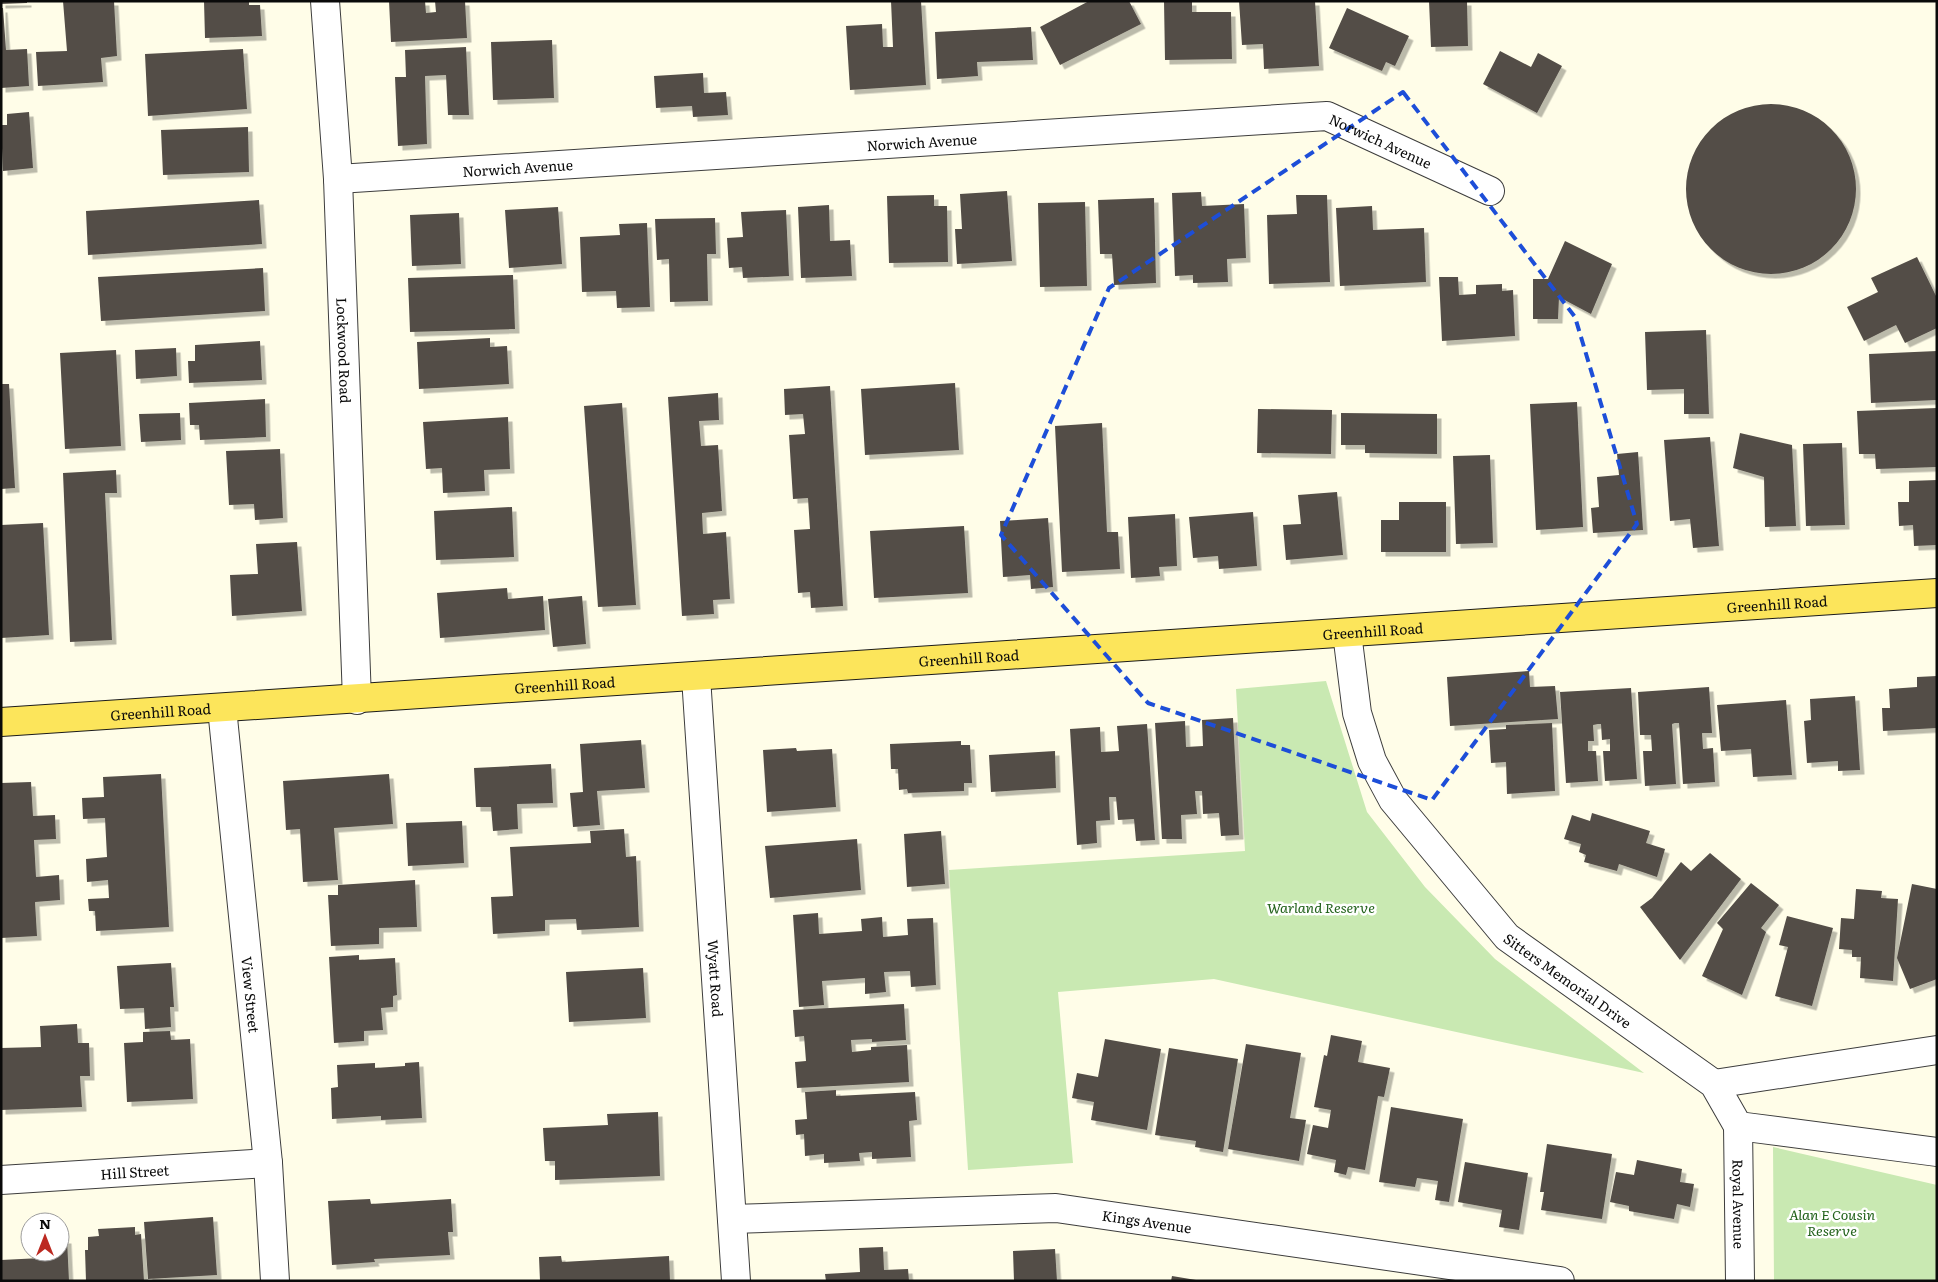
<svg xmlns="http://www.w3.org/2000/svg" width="1938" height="1282" font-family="Literata,serif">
	<defs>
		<filter id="shadow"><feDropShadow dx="4.5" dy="4.5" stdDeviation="0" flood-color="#0004"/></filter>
	</defs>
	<rect width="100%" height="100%" fill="#fffde8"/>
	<path fill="#c9e9b2" d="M1326,681L1367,812L1425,887L1495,959L1644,1073L1214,979L1058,992L1073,1163L968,1170L949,870L1245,851L1236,689Z
		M1773,1147L1937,1185V1281H1774Z"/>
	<path fill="#534d47" filter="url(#shadow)" d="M1,1H27V3L1,4Z
		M63,1H114L117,56L101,58L103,82L38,86L36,52L67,51Z
		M204,1H249V5H260L262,36L205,38Z
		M389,1H425L426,13L436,12L435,1H465L467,38L391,42Z
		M891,1H921L926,85L850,90L846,26L882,24L883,47H893Z
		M1089,1H1129L1141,24L1060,65L1040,27Z
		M1164,1H1192V12H1231L1232,59L1165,60Z
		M1239,1H1315L1319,66L1264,69L1263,44L1242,45Z
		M1429,1H1467L1468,46L1431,47Z
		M1,8H3L6,50L27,49L29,86L1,88Z
		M1347,8L1409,36L1395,66L1386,62L1382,71L1329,48Z
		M1031,27L1033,60L977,62L978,76L937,79L935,32Z
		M552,40L554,98L493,100L491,42Z
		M466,47L469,115H448L446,75L425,76L427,144L398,146L395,77H406L405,50Z
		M243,49L247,109L148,116L145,54Z
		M1500,51L1531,67L1538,53L1562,66L1537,113L1483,84Z
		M703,73L704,93L726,92L728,115L693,117L692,106L656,108L654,76Z
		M1686 189a85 85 0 1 1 170 0a85 85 0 1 1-170 0Z
		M29,112L33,168L3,171L1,125H7V114Z
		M248,127L249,172L163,175L161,130Z
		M1007,191L1012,261L957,264L955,229H962L960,194Z
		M1201,192L1202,206L1244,204L1246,258L1227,259L1228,282L1193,283V275L1175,276L1172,193Z
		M934,195V206H947L948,262L889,263L887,196Z
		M1296,195H1327L1330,282L1269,284L1267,215L1297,214Z
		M1154,198L1156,283L1114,285L1112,254H1100L1098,200Z
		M259,200L262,244L88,255L86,211Z
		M1085,202L1087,286L1040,287L1038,203Z
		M829,205L830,241L850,240L852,276L801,278L798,207Z
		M1372,206L1373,230L1424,228L1426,282L1340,286L1336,208Z
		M558,207L562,264L509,268L505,210Z
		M786,210L789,276L743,278L742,267L729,268L727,238L743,237L741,212Z
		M459,213L461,264L412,266L410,215Z
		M715,218L716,254H707L708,301L670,302L669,259L657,260L655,219Z
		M647,223L650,307L617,308L616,291L582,292L580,237L620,235L619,224Z
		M1565,241L1612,264L1591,314L1559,297L1558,319H1533V279H1548Z
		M1917,257L1937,298V328L1905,343L1896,325L1864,341L1847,307L1878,292L1871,278Z
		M263,268L265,311L101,321L98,277Z
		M513,275L515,329L410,332L408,278Z
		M1439,277H1458L1459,295L1476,294V285L1502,284V291L1513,290L1515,336L1442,341Z
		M1706,330L1709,414H1684V389L1647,390L1645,332Z
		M490,338V347L507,346L509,384L419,389L417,342Z
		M260,341L262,380L189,383L188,361H195V345Z
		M176,348L177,376L136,379L135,350Z
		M116,350L121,446L65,449L60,353Z
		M1937,351V400L1871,403L1869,354Z
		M955,383L959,450L865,455L861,389Z
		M1,384H9L15,488L1,489Z
		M830,386L843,606L811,608L810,592L798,593L794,530L810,529L808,498L793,499L789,435L805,434L803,414L785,415L784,389Z
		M718,393L719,420L699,421L701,446L718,445L722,511L702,513L703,534L726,532L730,599L713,600L714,614L682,616L668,397Z
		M265,399L266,437L200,440L199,425H190L189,403Z
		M1577,402L1583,527L1536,530L1530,404Z
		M622,403L636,605L598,607L584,406Z
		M1937,408V467L1876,469L1875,454H1859L1857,411Z
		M1258,409L1332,410L1331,454L1257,453Z
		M180,413L181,440L141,442L139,414Z
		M1341,413L1437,414V454L1365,453V445H1341Z
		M508,417L510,469L484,470L485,491L443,493L442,468L426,469L423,422Z
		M1102,423L1107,532H1118L1120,569L1062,572L1055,426Z
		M1740,433L1792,445L1796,526L1765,527L1764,477L1733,468Z
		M1710,437L1719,546L1693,548L1690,519L1670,521L1664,440Z
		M1842,443L1845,525L1806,526L1803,444Z
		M280,449L283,518L255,520L254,504L229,505L226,451Z
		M1638,452L1643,530L1593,533L1591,508L1599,507L1597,477L1619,475L1617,454Z
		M1490,455L1493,543L1456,544L1453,456Z
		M116,470L117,493H105L112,640L70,642L63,473Z
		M1937,480V545L1914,546L1913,525L1899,526L1898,502H1909V481Z
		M1337,492L1343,555L1286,560L1283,525L1301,524L1298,495Z
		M1399,502H1446V552H1381V520H1399Z
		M512,507L514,557L436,560L434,511Z
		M1253,512L1257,566L1219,569L1218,556L1193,558L1189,517Z
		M1175,514L1177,566L1159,567L1160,576L1131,578L1128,517Z
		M1048,518L1053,587L1031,589L1030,575L1003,577L1000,521Z
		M43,523L49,635L1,638V525Z
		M964,526L968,593L874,598L870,531Z
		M297,542L302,611L232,616L230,575L258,574L256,544Z
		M507,588L508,599L543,596L545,630L440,638L437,593Z
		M582,596L586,644L553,647L548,599Z
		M1529,671L1530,687L1555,686L1558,719L1450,726L1447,677Z
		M1937,676V728L1883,731L1882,708H1890L1889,689L1917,687V677Z
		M1709,687L1712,733H1702L1703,749L1713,748L1715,782L1683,784L1679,723H1675L1672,724L1676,784L1645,786L1643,751H1652L1651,735H1640L1638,692Z
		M1631,688L1637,779L1605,781L1603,751H1610V739L1602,740L1601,724H1598L1593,725L1594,741H1588V751H1596L1598,781L1566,783L1560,692Z
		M1855,696L1860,770L1838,771V761L1807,763L1804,721L1811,720L1810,699Z
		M1786,700L1792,775L1753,777L1751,749L1721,751L1717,705Z
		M1233,718L1239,835L1221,836L1219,813L1203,814L1202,791H1195L1197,814L1181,815L1182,839H1162L1155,723L1185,721L1186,747L1203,746L1202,720Z
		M1552,723L1555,791L1507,794L1506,762L1491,763L1489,730L1506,729V725Z
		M1147,724L1155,840L1136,841L1134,819L1118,820L1116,797H1109L1110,820L1096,821L1097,843L1077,845L1070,729L1100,727L1101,752L1119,751L1117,726Z
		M641,740L645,788L597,791L600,825L573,827L570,793L583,792L580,744Z
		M961,741V745H970L972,783H964V791L908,793L907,789L899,790L898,769H891L890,744Z
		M796,748L797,751L832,749L836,807L767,812L763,750Z
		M1055,751L1056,788L991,792L989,755Z
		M551,764L553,803L517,804L518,829L493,831L491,807H476L474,768Z
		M161,774L169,927L96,931L95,911H89L88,899L109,898L108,880L87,882L86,859L107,857L105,818L83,819L82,798L104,797L103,777Z
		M389,774L393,824L334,828L338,880L303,882L300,829L286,830L283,781Z
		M31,782L33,816L55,815L56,839L34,840L36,877L59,875L60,900L35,902L37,936L1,938V783Z
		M1592,813L1650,831L1646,843L1665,849L1657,877L1619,864L1617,871L1584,862L1586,855L1579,852L1581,844L1564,839L1572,815L1590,821Z
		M462,821L464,863L408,866L406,823Z
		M624,829L626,857L636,856L639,927L577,930L576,919L545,920V931L493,934L491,897L513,896L510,847L591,843L590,831Z
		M941,831L945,884L907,887L904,834Z
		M857,839L861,890L770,898L765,846Z
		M1710,853L1741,879L1680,960L1640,907L1652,898L1681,862L1691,871Z
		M415,880L417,927L379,928V944L331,946L328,895H338V885Z
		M1751,883L1779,905L1761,928L1766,932L1742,995L1702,976L1723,929L1717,923Z
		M1912,884L1937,889V979L1910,989L1897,958Z
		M1856,889L1882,891L1881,898L1898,899L1893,981L1860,978L1861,957H1852V950L1839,949L1841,918L1854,919Z
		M818,913L819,934L862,931L861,919L882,917L883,937L908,935L907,919L933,918L936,985L911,987L910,971L884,972L886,992L865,994V978L822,981L824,1005L799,1007L793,915Z
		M1787,916L1833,928L1812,1006L1775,996L1788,947L1779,945Z
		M359,955V960L395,958L397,995L393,996V1007L381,1008L383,1030L364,1031V1041L334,1043L329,957Z
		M171,963L174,1007H170L171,1027L145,1029L144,1008L120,1009L117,966Z
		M643,968L646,1018L569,1022L566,972Z
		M904,1004L906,1040L872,1042V1039L851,1040L852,1052L871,1050V1047L907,1045L909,1082L797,1088L795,1062L806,1061L805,1048L804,1036L795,1037L793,1010Z
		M77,1024L78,1043H89L90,1076H80L82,1107L1,1110V1048L41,1047L40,1026Z
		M170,1031L171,1040L190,1039L193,1099L127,1102L124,1043L143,1042V1032Z
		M1331,1035L1362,1041L1358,1062L1390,1068L1384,1097L1378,1096L1365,1170L1348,1167L1346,1175L1334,1172L1336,1160L1307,1154L1313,1125L1328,1128L1331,1110L1314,1107L1324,1055L1327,1056Z
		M1105,1039L1161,1049L1147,1130L1091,1120L1094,1102L1072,1098L1077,1073L1098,1077Z
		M1246,1044L1301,1053L1290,1118L1306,1120L1299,1161L1228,1149Z
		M1169,1048L1238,1059L1223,1152L1195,1147L1196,1141L1155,1135Z
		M419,1062L422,1118L381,1120V1116L332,1119L331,1088L338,1087L337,1065L375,1063V1068L405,1066V1063Z
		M836,1090V1096L915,1092L917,1120L909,1121L911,1157L872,1159V1152L859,1153L860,1161L824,1163V1154L805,1156L804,1134L796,1135L795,1120L807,1119L805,1092Z
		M1391,1107L1463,1119L1449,1202L1435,1200L1438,1181L1417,1178L1415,1187L1379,1182Z
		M658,1112L660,1176L555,1180V1161H545L543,1128L608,1125L607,1114Z
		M1547,1144L1612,1154L1602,1219L1541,1210L1544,1192H1540Z
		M1637,1160L1682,1169L1680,1182L1694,1184L1690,1207L1677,1204L1674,1219L1629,1211V1206L1610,1202L1616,1172L1634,1175Z
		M1465,1162L1528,1173L1519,1230L1499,1227L1502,1210L1458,1202Z
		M370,1199L371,1204L451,1199L453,1232H448L450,1255L374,1259L375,1262L332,1265L328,1201Z
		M213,1217L217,1275L148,1279L144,1222Z
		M135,1227V1235L141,1234L144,1281H86L85,1250H88V1237L99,1236L98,1229Z
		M60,1239H67L69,1281H1V1260L41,1258V1252H60Z
		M883,1247L884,1270L908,1269L909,1281H826L825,1274L860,1272L859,1248Z
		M1055,1249L1057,1281H1014L1013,1251Z
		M561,1256L562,1262L669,1256L670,1281H540L539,1257Z
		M1172,1276L1196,1280L1195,1281H1171Z"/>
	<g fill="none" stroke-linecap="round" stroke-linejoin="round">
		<g stroke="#3d3d3d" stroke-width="30">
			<g id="minor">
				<path id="s1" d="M325,1L338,179L357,700"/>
				<path id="s2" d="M338,179L1327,116L1490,191"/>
				<path id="s3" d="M1347,633L1357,713L1372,761L1393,800L1507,937L1714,1084L1738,1126L1937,1152"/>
				<path id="s4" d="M696,677L736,1281"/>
				<path id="s5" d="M222,708L268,1163L275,1281"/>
				<path d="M1714,1084L1937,1050"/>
				<path id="s6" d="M1738,1126L1740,1281"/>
				<path id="s7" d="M1,1180L268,1163"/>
				<path id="s8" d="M732,1219L1056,1208L1560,1281"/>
			</g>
		</g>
		<g stroke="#1b1b1b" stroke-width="30">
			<g id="major">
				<path id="s9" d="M1,722L1937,593"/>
			</g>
		</g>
		<use href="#minor" stroke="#fff" stroke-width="28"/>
		<use href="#major" stroke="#fce55b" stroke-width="28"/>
	</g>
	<path fill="none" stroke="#1d4ed8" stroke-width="4" stroke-dasharray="10 6" stroke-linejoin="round" d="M1403,92L1575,317L1637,524L1432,800L1148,703L1001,535L1109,288Z"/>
	<g text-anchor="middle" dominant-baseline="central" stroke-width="5" stroke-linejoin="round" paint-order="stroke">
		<g font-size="14" fill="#0a0a0a" stroke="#fff">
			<text stroke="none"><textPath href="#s2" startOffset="1050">Norwich Avenue</textPath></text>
			<text stroke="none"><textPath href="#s2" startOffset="585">Norwich Avenue</textPath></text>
			<text stroke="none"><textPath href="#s2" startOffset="180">Norwich Avenue</textPath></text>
			<text stroke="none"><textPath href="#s1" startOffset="350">Lockwood Road</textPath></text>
			<text stroke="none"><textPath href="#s9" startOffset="1780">Greenhill Road</textPath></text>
			<text stroke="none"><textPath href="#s9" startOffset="1375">Greenhill Road</textPath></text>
			<text stroke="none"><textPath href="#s9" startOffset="970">Greenhill Road</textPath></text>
			<text stroke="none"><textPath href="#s9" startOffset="565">Greenhill Road</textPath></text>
			<text stroke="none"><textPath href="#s9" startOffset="160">Greenhill Road</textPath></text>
			<text stroke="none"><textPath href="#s4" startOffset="302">Wyatt Road</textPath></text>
			<text stroke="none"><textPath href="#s3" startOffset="428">Sitters Memorial Drive</textPath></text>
			<text stroke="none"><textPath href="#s5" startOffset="288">View Street</textPath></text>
			<text stroke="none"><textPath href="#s7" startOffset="134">Hill Street</textPath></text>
			<text stroke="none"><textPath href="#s6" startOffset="78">Royal Avenue</textPath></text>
			<text stroke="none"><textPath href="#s8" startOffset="416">Kings Avenue</textPath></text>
		</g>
		<g font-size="14" font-style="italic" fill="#22621b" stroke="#fff">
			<text x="1321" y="907">Warland Reserve</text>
			<text x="1832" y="1214">Alan E Cousin<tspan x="1832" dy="16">Reserve</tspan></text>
		</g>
	</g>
	<rect width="1938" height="1282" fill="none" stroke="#0a0a0a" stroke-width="5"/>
	<g transform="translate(45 1237)"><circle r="24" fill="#ffffff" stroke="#9d9d9d"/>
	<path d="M0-4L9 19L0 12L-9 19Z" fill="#bc2921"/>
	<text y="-8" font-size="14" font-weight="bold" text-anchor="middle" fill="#0a0a0a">N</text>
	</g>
</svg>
